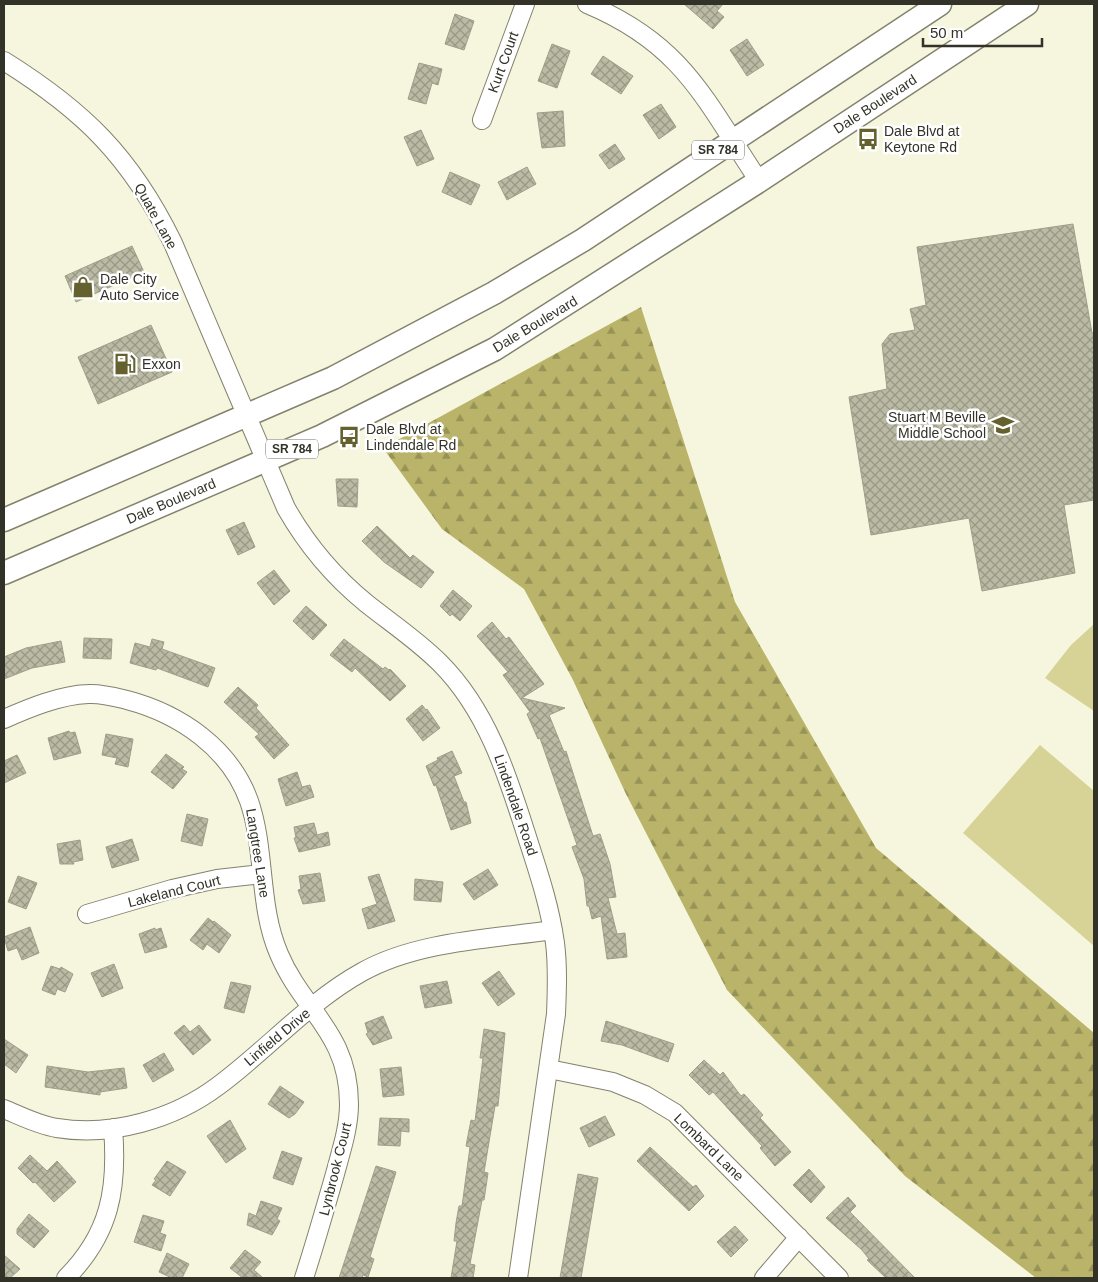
<svg xmlns="http://www.w3.org/2000/svg" width="1098" height="1282" font-family="Helvetica,sans-serif">
	<defs>
		<pattern id="forest-firs" width="22" height="20" patternUnits="userSpaceOnUse" patternTransform="scale(1.25)"><rect width="22" height="20" fill="#b9b469"/><path d="M5 1l3.5 6h-7zM16 11l3.5 6h-7z" fill="#979356"/></pattern>
		<pattern id="building-cross-hatch" width="8" height="8" patternUnits="userSpaceOnUse" patternTransform="scale(1.25)"><rect width="8" height="8" fill="#bbbaa4"/><path d="M0 0l8 8M0 8l8-8" fill="none" stroke="#999886"/></pattern>
	</defs>
	<rect width="100%" height="100%" fill="#f6f5dd"/>
	<path fill="url(#forest-firs)" d="M641,307L735,602L876,848L1094,1033V1278H1036L905,1176L727,990L626,794L573,680L524,589L442,529L383,448Z"/>
	<path fill="#d7d396" d="M1094,624V711L1045,678L1071,645Z
		M1040,745L1094,791V946L963,833Z"/>
	<path fill="url(#building-cross-hatch)" stroke="#9f9e88" d="M684,4H723L717,11L724,17L713,29Z
		M455,14L474,21L464,50L445,44Z
		M747,39L764,65L747,76L730,50Z
		M552,44L570,51L557,88L538,81Z
		M603,56L633,76L621,94L591,74Z
		M419,63L442,69L438,85L432,83L426,104L408,99Z
		M661,104L676,127L659,139L643,115Z
		M563,111L565,146L542,148L537,113Z
		M421,130L434,159L417,166L404,137Z
		M615,144L625,159L609,169L599,155Z
		M527,167L536,184L507,200L498,182Z
		M450,172L480,185L471,205L442,192Z
		M1073,224L1092,333H1094V500L1064,505L1075,573L982,591L969,518L871,535L849,397L887,389L882,344L890,334L915,330L910,309L926,305L917,247Z
		M132,246L144,272L76,302L65,276Z
		M151,325L172,372L98,404L78,357Z
		M336,479H358L357,507L338,506Z
		M244,522L255,547L238,555L226,530Z
		M377,526L410,558L413,555L434,572L421,588L384,562L362,541Z
		M274,570L290,591L274,605L257,583Z
		M453,590L472,606L460,621L452,614L450,616L440,606Z
		M306,606L327,625L313,640L293,621Z
		M492,622L506,639L509,637L544,684L522,698L565,708L549,715L564,752L566,751L593,836L600,834L610,864L616,897L608,898L617,934L625,933L627,957L607,959L601,916L592,919L589,906H587L584,879L572,847L577,845L540,738L538,739L527,714L530,712L503,675L508,672L477,636Z
		M84,638L112,639L111,659L83,658Z
		M152,639L164,642L162,649L215,668L208,687L157,668L156,670L130,663L135,643L150,647Z
		M344,639L383,669L385,667L389,670L390,669L406,686L390,701L355,668L352,672L330,655Z
		M61,641L65,662L32,668L4,679V657L26,648Z
		M238,687L258,705L256,708L289,745L274,759L255,737L259,734L224,702Z
		M422,705L426,710L427,709L440,728L423,741L406,719Z
		M69,731L70,733L75,732L81,753L54,760L48,738Z
		M106,734L133,739L128,767L115,764L117,758L102,755Z
		M452,751L462,773L454,776L464,802H466L471,823L451,830L436,785L434,786L426,766L438,760L437,758Z
		M166,754L184,767L182,769L187,772L173,789L151,772Z
		M17,755L26,773L4,783V761Z
		M297,772L302,787L310,785L314,797L286,806L278,779Z
		M187,814L208,819L202,846L181,841Z
		M314,823L317,835L328,832L330,845L299,852L294,838H296L294,827Z
		M132,839L139,860L112,868L106,847Z
		M80,840L83,860L73,862L74,864H60L57,844Z
		M488,869L498,885L474,900L463,884Z
		M320,873L325,901L303,904L298,890L301,889L299,876Z
		M379,874L395,921L368,929L362,909L377,904L368,877Z
		M18,876L37,883L26,909L8,902Z
		M415,879L443,882L441,902L414,900Z
		M208,918L213,922L214,921L231,935L219,953L207,944L203,950L190,940Z
		M30,927L39,953L22,960L17,948L8,951L4,937Z
		M155,928V930L161,928L167,947L145,953L139,934Z
		M114,964L123,988L102,997L91,973Z
		M51,966L60,969L61,967L73,974L65,992L57,989L55,995L42,990Z
		M499,971L515,994L498,1006L482,983Z
		M447,981L452,1003L425,1008L420,986Z
		M231,982L251,986L244,1013L224,1008Z
		M383,1016L392,1038L373,1045L366,1034L368,1033L365,1023Z
		M606,1021L674,1044L668,1062L622,1045L601,1041Z
		M184,1025L190,1032L199,1025L211,1040L193,1055L174,1033Z
		M484,1029L505,1033L498,1106H495L484,1172L488,1173L484,1200H482L470,1264L475,1265L473,1278H451L457,1241H454L456,1223L459,1206H462L470,1147L466,1146L471,1120L475,1121L483,1058H480Z
		M4,1039L28,1055L16,1073L4,1064Z
		M164,1053L174,1070L153,1082L143,1065Z
		M704,1060L720,1075L723,1072L741,1096L744,1094L763,1115L760,1118L791,1152L775,1166L760,1148L762,1146L713,1092L709,1095L689,1075Z
		M47,1066L88,1072L124,1068L127,1088L100,1092V1095L45,1087Z
		M401,1067L404,1095L383,1097L380,1069Z
		M280,1086L304,1102L295,1114L289,1118L268,1104Z
		M605,1116L615,1135L589,1147L580,1128Z
		M380,1118L409,1119V1132L401,1131L400,1146L378,1145Z
		M230,1120L246,1149L226,1163L207,1136Z
		M650,1147L693,1187L696,1185L704,1196L689,1211L637,1161Z
		M282,1151L302,1158L293,1185L273,1178Z
		M30,1155L47,1171L57,1161L76,1182L54,1202L35,1182L33,1183L18,1168Z
		M167,1161L186,1172L170,1196L152,1185L156,1180L154,1179Z
		M376,1166L396,1172L370,1257L374,1259L368,1277L363,1275L362,1278H339Z
		M809,1169L825,1187L811,1203L793,1185Z
		M578,1174L598,1178L581,1278H560Z
		M848,1197L856,1206L850,1212L915,1278H886L867,1260L869,1259L862,1250L826,1218Z
		M261,1201L282,1208L277,1219L280,1221L272,1235L247,1225L249,1213L256,1216Z
		M29,1214L49,1231L34,1248L17,1234V1229Z
		M143,1215L164,1221L160,1233L166,1235L161,1251L134,1242Z
		M735,1226L748,1240L731,1257L717,1242Z
		M245,1250L261,1262L254,1270L263,1278H243L230,1268Z
		M167,1253L189,1264L182,1278H172L159,1272Z
		M4,1255L20,1269L10,1278H4Z"/>
	<g fill="none" stroke-linecap="round" stroke-linejoin="round">
		<g stroke="#83826d" stroke-width="20">
			<path id="minor" d="M587,4C683,44 705,100 759,181
				M4,61C84,111 131,157 173,243L286,508C307,545 333,576 366,603C391,623 417,640 440,663C488,711 508,777 528,840C539,874 550,907 555,943C558,967 557,990 556,1014L518,1278
				M482,120L525,4
				M4,719C29,708 60,695 88,694C101,693 115,697 127,700C180,714 230,748 249,801C266,850 258,906 279,954C303,1011 349,1033 349,1104C349,1128 341,1151 335,1174C325,1209 315,1244 304,1278
				M87,914L172,889L217,879L262,874
				M549,1069L613,1082L645,1095L675,1113L839,1278
				M4,1109C21,1116 38,1125 57,1128C112,1137 174,1119 218,1086C267,1050 308,1002 362,972C417,941 491,939 553,930
				M66,1278C110,1234 118,1189 113,1128
				M764,1278L799,1237"/>
		</g>
		<g stroke="#83826d" stroke-width="25">
			<path id="major" d="M4,520L333,378L494,293L583,240L940,4
				M4,573L322,436L495,349L759,181L1027,4"/>
		</g>
		<use href="#minor" stroke="#fff" stroke-width="18"/>
		<use href="#major" stroke="#fff" stroke-width="22"/>
	</g>
	<defs>
		<g id="bus-bare" transform="scale(1.725)"><path d="M-5-6H5V4H4V6H2V4H-2V6H-4V4H-5ZM-3.5-4V0h7V-4ZM-3.5 1.2v1.5H-2V1.2ZM2 1.2v1.5H3.5V1.2Z" fill="#64612e" stroke="#fff" stroke-width="2.5" paint-order="stroke"/></g>
		<g id="shop-bare" transform="scale(1.725)"><path d="M-5-2.5h2.3a2.7 3.5 0 0 1 5.4 0H5L5.5 6h-11ZM-1.5-2.5h3a1.5 2.3 0 0 0-3 0Z" fill="#64612e" stroke="#fff" stroke-width="2.5" paint-order="stroke"/></g>
		<g id="fuel-bare" transform="scale(1.725)"><path d="M-5.5-6h7V0h2V4h1.3V-2.5L3-4.5l.8-.8L6-3V5H2.5V1h-1V6h-7ZM-4.2-4.7v3.2H.2V-4.7Z" fill="#64612e" stroke="#fff" stroke-width="2.5" paint-order="stroke"/></g>
		<g id="school-bare" transform="scale(1.725)"><path d="M0-5L7-2L0 1L-7-2ZM-4 1L0 2.5L4 1V4Q0 6-4 4Z" fill="#64612e" stroke="#fff" stroke-width="2.5" paint-order="stroke"/></g>
	</defs>
	<g fill-rule="evenodd">
		<use href="#bus-bare" x="868" y="139"/>
		<use href="#shop-bare" x="83" y="287"/>
		<use href="#fuel-bare" x="125" y="364"/>
		<use href="#school-bare" x="1003" y="425"/>
		<use href="#bus-bare" x="349" y="437"/>
	</g>
	<g text-anchor="middle" dominant-baseline="central" stroke-width="5" stroke-linejoin="round" paint-order="stroke">
		<g fill="#fff" stroke="#707069" stroke-width="1">
			<rect x="692" y="140.5" width="52" height="19" rx="4"/>
			<rect x="266" y="439.5" width="52" height="19" rx="4"/>
		</g>
		<g font-size="12" font-weight="bold" fill="#323229">
			<text x="718" y="150">SR 784</text>
			<text x="292" y="449">SR 784</text>
		</g>
		<g font-size="14" fill="#323229" stroke="#fff">
			<text transform="translate(503 62) rotate(-70)">Kurt Court</text>
			<text transform="translate(875 104) rotate(-33)">Dale Boulevard</text>
			<text transform="translate(156 216) rotate(61)">Quate Lane</text>
			<text transform="translate(535 324) rotate(-31)">Dale Boulevard</text>
			<text transform="translate(171 501) rotate(-23)">Dale Boulevard</text>
			<text transform="translate(516 805) rotate(71)">Lindendale Road</text>
			<text transform="translate(258 853) rotate(81)">Langtree Lane</text>
			<text transform="translate(174 891) rotate(-14)">Lakeland Court</text>
			<text transform="translate(277 1037) rotate(-40)">Linfield Drive</text>
			<text transform="translate(709 1147) rotate(44)">Lombard Lane</text>
			<text transform="translate(335 1169) rotate(-76)">Lynbrook Court</text>
		</g>
		<g font-size="14" fill="#323229" stroke="#fff" text-anchor="start">
			<text x="884" y="131">Dale Blvd at<tspan x="884" dy="16">Keytone Rd</tspan></text>
			<text x="100" y="279">Dale City<tspan x="100" dy="16">Auto Service</tspan></text>
			<text x="142" y="364">Exxon</text>
			<text x="986" y="417" text-anchor="end">Stuart M Beville<tspan x="986" dy="16">Middle School</tspan></text>
			<text x="366" y="429">Dale Blvd at<tspan x="366" dy="16">Lindendale Rd</tspan></text>
		</g>
	</g>
	<rect width="1098" height="1282" fill="none" stroke="#323229" stroke-width="10"/>
	<path d="M923 38v8h119v-8" fill="none" stroke="#323229" stroke-width="2.5"/>
	<text x="930" y="38" font-size="15" fill="#323229" stroke="#ffffff" stroke-width="4" paint-order="stroke">50 m</text>
</svg>
